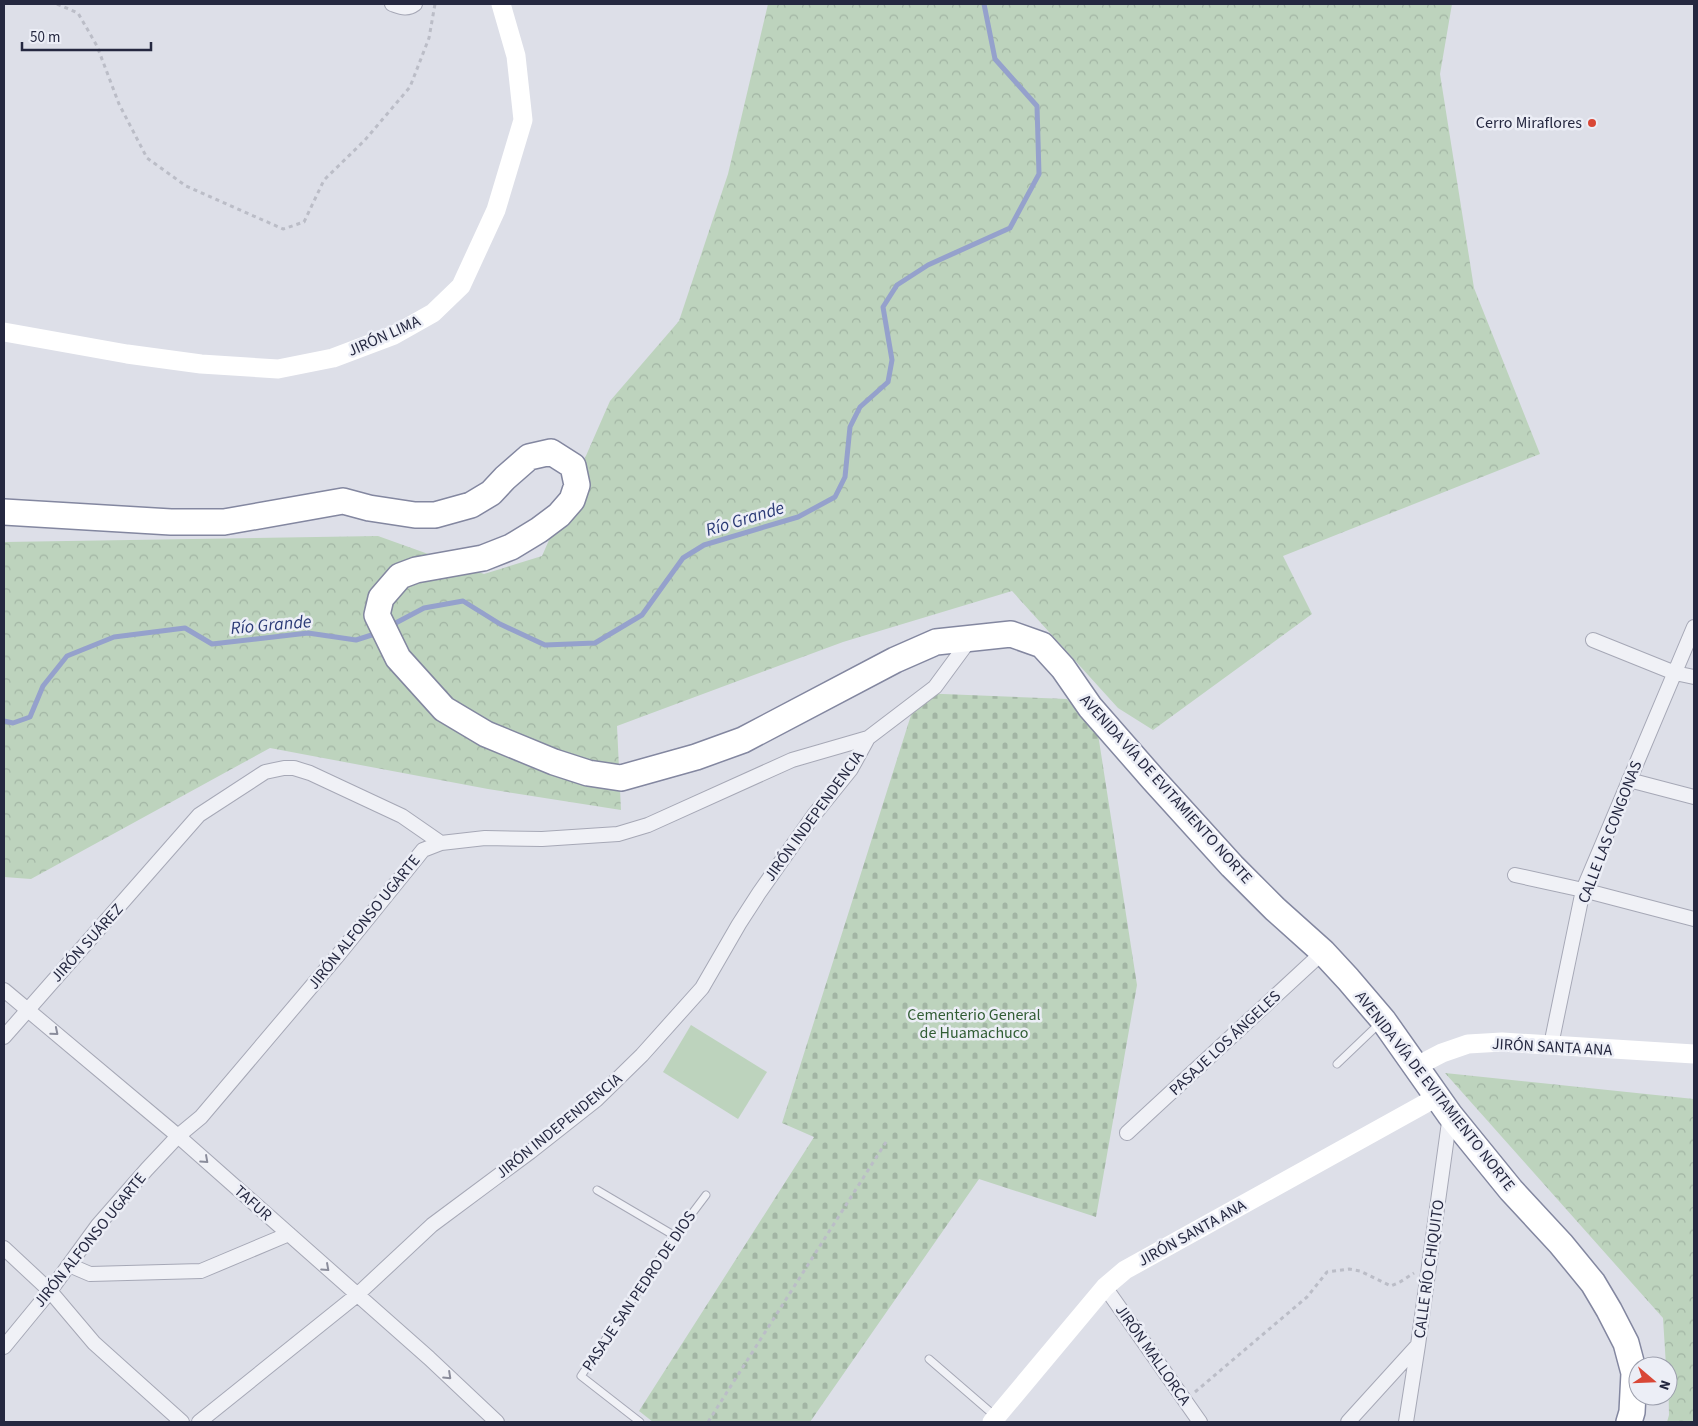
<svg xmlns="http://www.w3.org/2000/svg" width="1698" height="1426" font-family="'Source Sans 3',sans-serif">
	<defs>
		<pattern id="forest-crowns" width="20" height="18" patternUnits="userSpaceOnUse" patternTransform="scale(1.25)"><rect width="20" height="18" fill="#bdd3bd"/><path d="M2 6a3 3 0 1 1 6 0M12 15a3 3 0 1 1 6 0" fill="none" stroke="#a2b5a4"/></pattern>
		<pattern id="cemetery-stones" width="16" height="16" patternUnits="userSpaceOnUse" patternTransform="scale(1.25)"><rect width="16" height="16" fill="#bdd3bd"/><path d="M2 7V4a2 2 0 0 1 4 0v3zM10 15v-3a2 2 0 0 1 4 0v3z" fill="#a2b5a4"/></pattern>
	</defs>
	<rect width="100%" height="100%" fill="#dddfe8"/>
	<path fill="url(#forest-crowns)" d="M768,4H1452L1440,74L1474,288L1540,454L1283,556L1312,614L1153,730L1118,708L1012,591L843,642L617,726L621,810L488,789L270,748L31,879L4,877V542L378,536L484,574L542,556L610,401L679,321L728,174Z
		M1445,1073L1694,1099V1422H1667L1669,1415L1668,1366H1666L1663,1318Z"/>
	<path fill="url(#cemetery-stones)" d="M918,693L1067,699L1098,734L1137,985L1096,1217L979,1179L810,1422H653L639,1411L814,1137L782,1123Z"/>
	<path fill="#bdd3bd" d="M691,1025L767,1072L738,1119L663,1072Z"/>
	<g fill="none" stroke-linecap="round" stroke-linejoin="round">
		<path stroke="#95a1cc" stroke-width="5" d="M390,626L424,608L463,601L500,624L545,645L595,643L642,615L683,558L704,545L798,517L835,497L845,477L850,427L860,407L888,382L892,360L883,307L897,285L928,265L1010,228L1039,174L1037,106L995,59L984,4
			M4,721L13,723L30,717L43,686L67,656L114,637L185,628L212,644L308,633L356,640L378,633"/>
		<g stroke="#a6a8b6" stroke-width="9">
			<path id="lane" d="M1337,1064L1381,1022
				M597,1190L675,1236
				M929,1359L995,1416
				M640,1422L581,1376L675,1236L706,1195"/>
		</g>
		<g stroke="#a6a8b6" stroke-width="16">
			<path id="street" d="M392,4C401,7 407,10 415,4
				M1593,640L1675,673L1694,677
				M1629,780L1694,797
				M1515,875L1583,890L1694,919
				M4,990L178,1136L429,1358L497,1422
				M4,1037L199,815L265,772L284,768H294L310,773L402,816L441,843
				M1551,1045L1583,890L1694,627
				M1127,1133L1323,952
				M4,1248L50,1291L94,1343L182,1422
				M69,1265L90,1274L201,1271L289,1234
				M1105,1287L1200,1422
				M4,1347L50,1291L98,1225L147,1169L178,1136L201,1117L339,954L423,850L441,843L485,838L542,839L618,834L648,825L792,760L868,738
				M199,1422L357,1295L432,1225L530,1152L596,1100L642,1055L702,988L739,924L759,893L814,815L851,769L868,738L935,687L971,638
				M1348,1422L1418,1345
				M1406,1422L1418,1345L1450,1115"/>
		</g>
		<g stroke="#8387a0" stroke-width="28">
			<path id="highway" d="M4,512L171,522H224L343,501L369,508L415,515H435L471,505L491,493L505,478L529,457L551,452L573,466L577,485L572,500L559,515L539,530L511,547L483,558L416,570L400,576L381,598L377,615L398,658L444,709L486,734L554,762L588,773L621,778L696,757L743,740L895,660L936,642L1011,634L1042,645L1063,668L1090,707L1153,779L1232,866L1275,909L1323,952L1348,979L1383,1020L1450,1115L1511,1190L1561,1244L1593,1283L1609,1310L1626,1343L1634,1373L1632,1412L1629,1422"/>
		</g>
		<path stroke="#bbbdc7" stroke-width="3" stroke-dasharray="4 4" stroke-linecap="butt" d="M57,4L78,13L97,46L119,104L147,158L186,186L283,229L304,222L324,180L365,140L410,87L429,38L435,4
			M1195,1392L1307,1297L1327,1272L1349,1269L1360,1271L1391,1286L1400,1282L1414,1273
			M708,1422L886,1142"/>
		<use href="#lane" stroke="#f0f1f6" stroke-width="7"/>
		<use href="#street" stroke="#f0f1f6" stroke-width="14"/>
		<path stroke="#fff" stroke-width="19" d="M4,332L127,354L201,364L278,369L333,358L394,335L433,313L461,286L496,210L523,120L516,56L501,4
			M1415,1067L1442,1053L1468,1044L1502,1042L1694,1054
			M992,1422L1105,1287L1125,1270L1437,1097"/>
		<use href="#highway" stroke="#fff" stroke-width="25"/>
	</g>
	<defs><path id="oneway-chevron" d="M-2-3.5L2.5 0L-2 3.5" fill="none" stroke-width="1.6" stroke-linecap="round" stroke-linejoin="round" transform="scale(1.25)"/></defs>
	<g stroke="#8a8c9b">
		<use href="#oneway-chevron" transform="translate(55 1032) rotate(40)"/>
		<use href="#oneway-chevron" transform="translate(205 1160) rotate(42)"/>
		<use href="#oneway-chevron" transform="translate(326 1268) rotate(42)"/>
		<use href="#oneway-chevron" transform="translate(448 1376) rotate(43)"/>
	</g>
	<circle fill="#d94736" stroke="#eceef6" stroke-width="2" cx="1592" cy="123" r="5"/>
	<g text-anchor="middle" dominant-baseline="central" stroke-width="5" stroke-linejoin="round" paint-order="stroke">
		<g font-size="16" fill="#252840" stroke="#eceef6" text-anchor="end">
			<text x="1582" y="123">Cerro Miraflores</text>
		</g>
		<g font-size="16" fill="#252840" stroke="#eceef6">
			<text transform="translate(384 336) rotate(-24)">JIRÓN LIMA</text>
			<text transform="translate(1166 789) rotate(48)">AVENIDA VÍA DE EVITAMIENTO NORTE</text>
			<text transform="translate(814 816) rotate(-54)">JIRÓN INDEPENDENCIA</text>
			<text transform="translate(1610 832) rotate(-69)">CALLE LAS CONGONAS</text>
			<text transform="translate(364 922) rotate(-51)">JIRÓN ALFONSO UGARTE</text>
			<text transform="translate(87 943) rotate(-48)">JIRÓN SUÁREZ</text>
			<text transform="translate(1225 1043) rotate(-43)">PASAJE LOS ÁNGELES</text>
			<text transform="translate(1552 1047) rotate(3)">JIRÓN SANTA ANA</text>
			<text transform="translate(1435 1091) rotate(52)">AVENIDA VÍA DE EVITAMIENTO NORTE</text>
			<text transform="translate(559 1126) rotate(-39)">JIRÓN INDEPENDENCIA</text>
			<text transform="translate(253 1203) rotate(42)">TAFUR</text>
			<text transform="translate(1192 1233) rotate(-29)">JIRÓN SANTA ANA</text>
			<text transform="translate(90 1240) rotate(-51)">JIRÓN ALFONSO UGARTE</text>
			<text transform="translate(1429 1269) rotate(-82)">CALLE RÍO CHIQUITO</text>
			<text transform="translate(639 1291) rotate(-56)">PASAJE SAN PEDRO DE DIOS</text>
			<text transform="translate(1153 1355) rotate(55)">JIRÓN MALLORCA</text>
		</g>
		<g font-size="16" fill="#315d34" stroke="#eceef6">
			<text x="974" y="1015">Cementerio General<tspan x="974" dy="18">de Huamachuco</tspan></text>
		</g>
		<g font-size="18" font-style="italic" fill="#2c3b77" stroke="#eceef6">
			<text transform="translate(745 519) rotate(-17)">Río Grande</text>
			<text transform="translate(271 625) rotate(-5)">Río Grande</text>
		</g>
	</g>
	<rect width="1698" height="1426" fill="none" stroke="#252840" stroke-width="10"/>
	<g transform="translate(1653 1381) rotate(109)"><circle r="24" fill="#eceef6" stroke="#9c9fad"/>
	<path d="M0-4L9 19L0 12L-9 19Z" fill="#d94736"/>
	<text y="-8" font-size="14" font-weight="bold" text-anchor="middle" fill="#252840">N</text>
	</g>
	<path d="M22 42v8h129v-8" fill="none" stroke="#252840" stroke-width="2.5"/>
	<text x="30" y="42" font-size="15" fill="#252840" stroke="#eceef6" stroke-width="4" paint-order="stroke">50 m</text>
</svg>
